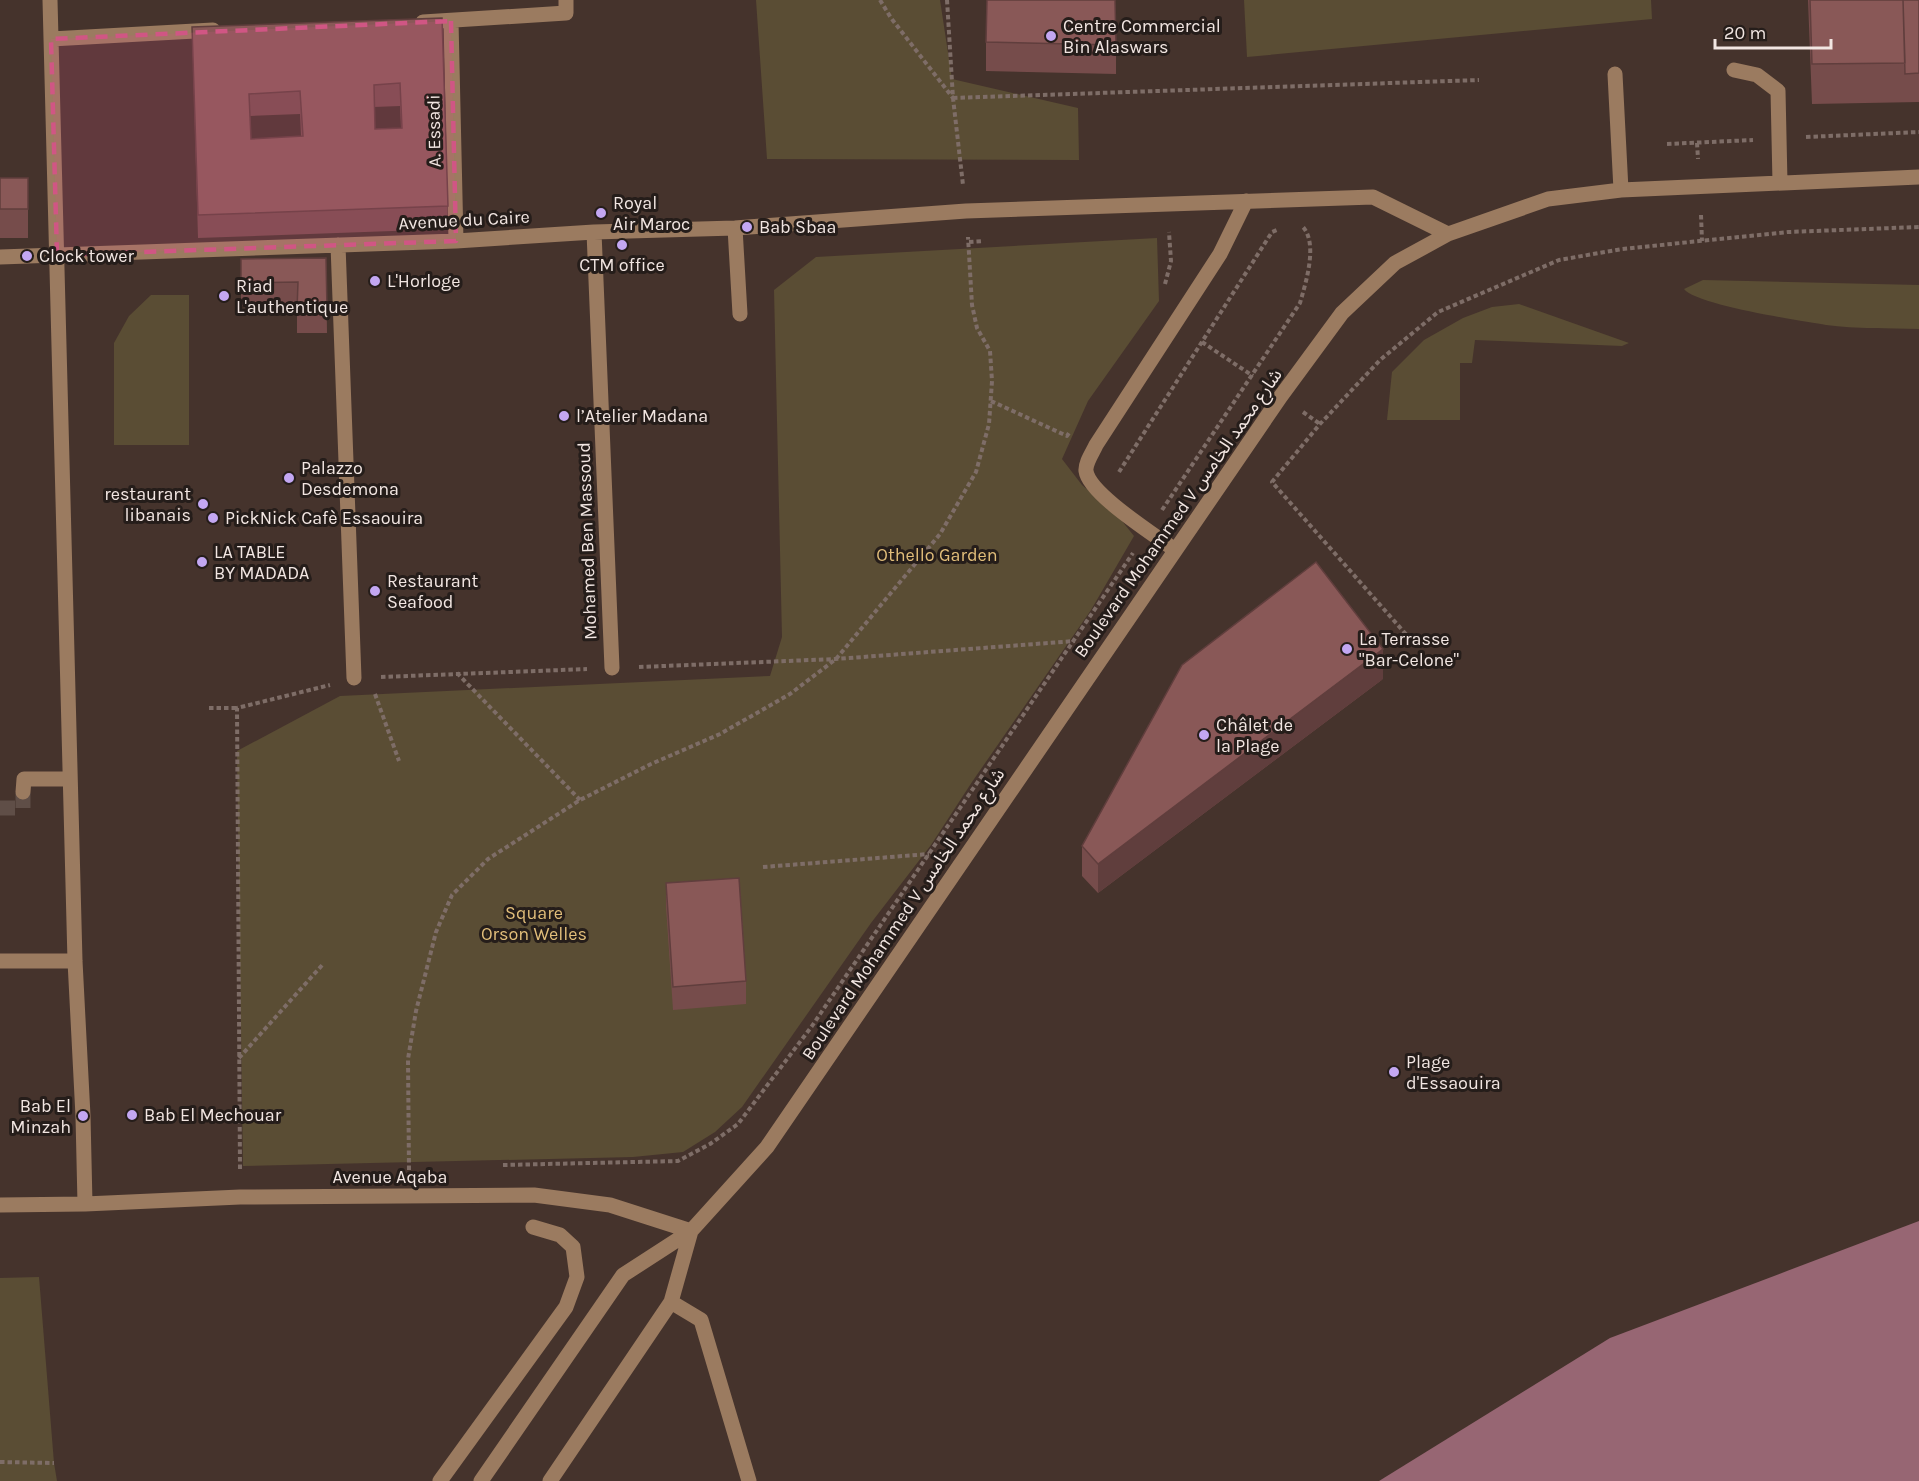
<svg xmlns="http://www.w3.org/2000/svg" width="1919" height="1481" font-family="Karla,'Noto Sans Arabic',sans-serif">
	<rect width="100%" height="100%" fill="#45332c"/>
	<path fill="#5a4d34" d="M756,0H940L952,79L1078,108L1079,160L767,159Z
		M1244,0H1651L1652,19L1247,57Z
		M1157,238L1159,301L1088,401L1062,459L1082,485L1118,516L1134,536L1091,610L972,782L931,845L871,923L742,1107L715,1132L683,1152L633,1157L243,1166L237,751L340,696L770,676L782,637L774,290L816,257Z
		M1703,280L1919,285V329C1888,328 1857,329 1826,325C1802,321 1696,305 1684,289Z
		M151,295H189V445H114V343L129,316Z
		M1519,304L1629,343L1622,346L1475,340L1472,363H1460V420H1387L1392,372L1424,340L1463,318L1492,307Z
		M39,1277L54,1463L57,1481H0V1278Z"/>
	<path fill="#976673" d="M1919,1221V1481H1379L1610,1338Z"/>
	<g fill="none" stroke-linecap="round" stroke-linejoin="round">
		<path stroke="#5f4e47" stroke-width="15" stroke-dasharray="15 8" stroke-linecap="butt" d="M0,808H23V792"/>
		<path stroke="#7e6d67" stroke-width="4" stroke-dasharray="4.5 3" stroke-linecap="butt" d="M880,0L891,18L953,98
			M947,0L953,98L963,185
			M953,98L1479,80
			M1806,137L1919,132
			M1697,143L1698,159
			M1667,144L1753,140
			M1701,215L1702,241
			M969,242L984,241
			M1165,284L1171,261L1169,232
			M1202,342L1253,376
			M991,401L1067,436L1069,433
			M1303,412L1320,424
			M1119,472L1272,232L1277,230
			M1162,510L1300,303C1306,282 1318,244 1303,227
			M1411,640L1272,482L1320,424L1380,360L1438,312L1559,260L1622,249L1788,232L1919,227
			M639,667L836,659L1075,641
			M457,673L580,800
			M381,677L587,669
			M375,694L399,761
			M209,708H237
			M763,867L929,854
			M239,1058L324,963
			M503,1165L678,1161L710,1144L738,1124L812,1026L1133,553
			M240,1169L237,708L330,685
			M409,1170L408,1059L416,1011L436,932L452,895L488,859L580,800L651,764L720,734L790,694L836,659L940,534L976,472L989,424L992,381L990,351L977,328L972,305L968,237
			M0,1462L54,1463"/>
		<path stroke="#9b7b60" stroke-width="15" d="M50,0L75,961L83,1116L85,1204
			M451,21L456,241
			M423,22L566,13V0
			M51,39L213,30
			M1734,70L1757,75L1778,91L1780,183
			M1615,74L1621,190
			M735,228L740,314
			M594,232L612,668
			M338,245L354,678
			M0,257L456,241L594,232L735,228L966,211L1373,197L1448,234
			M1175,550C1155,535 1089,494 1086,471C1085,463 1093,452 1096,445L1220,254L1246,201
			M23,792L24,779H70
			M0,961H75
			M0,1205L85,1204L240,1197L534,1195L610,1205L691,1231
			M671,1302L701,1320L749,1481
			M440,1481L566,1307L577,1277L573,1247L560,1235L533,1227
			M481,1481L623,1275L691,1231L767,1147L1281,396L1342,313L1395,263L1448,234L1548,199L1621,190L1919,177
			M550,1481L671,1302L691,1231"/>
	</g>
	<path fill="#764c4b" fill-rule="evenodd" d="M1808,0H1919V102L1812,104Z
		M442,18L448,229L198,238L192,27ZM400,106L401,128L375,129L374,107ZM300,114L301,136L251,139L250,116Z
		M986,42L1116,45V74L986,71Z
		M0,178H28V238H0Z
		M326,258L327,333H297V305L241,306V259Z
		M1383,679L1098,893L1082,876V846Z
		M666,883L746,981V1004L673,1010L666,906Z"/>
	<path fill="#603e3d" d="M1383,649V679L1098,893V864Z"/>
	<path fill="#895857" stroke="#603e3d" stroke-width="1.5" fill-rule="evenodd" d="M987,0H1115L1116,45L986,42Z
		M1810,0H1903L1905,63L1812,64Z
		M1903,0H1919V73L1905,74Z
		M442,18L448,206L198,215L192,27ZM400,83L402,128L375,129L374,85ZM300,91L303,136L251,139L249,94Z
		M0,178H28V209H0Z
		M326,258L327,310H297L298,282L241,283V259Z
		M1316,562L1383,649L1098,864L1082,846L1182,665Z
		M739,878L746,981L673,987L666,883Z"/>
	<path fill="#d05684" fill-opacity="0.2" stroke="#d05684" stroke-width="4.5" stroke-dasharray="12 8" stroke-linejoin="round" d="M451,21L456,241L57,255L51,39Z"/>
	<g fill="#c3a7f2" stroke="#251d1a" stroke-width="2">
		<circle cx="1051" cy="36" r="6"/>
		<circle cx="601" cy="213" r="6"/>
		<circle cx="747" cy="227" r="6"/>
		<circle cx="622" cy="245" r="6"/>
		<circle cx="27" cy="256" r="6"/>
		<circle cx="375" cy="281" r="6"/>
		<circle cx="224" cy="296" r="6"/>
		<circle cx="564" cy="416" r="6"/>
		<circle cx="289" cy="478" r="6"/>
		<circle cx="203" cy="504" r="6"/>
		<circle cx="213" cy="518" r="6"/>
		<circle cx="202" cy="562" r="6"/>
		<circle cx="375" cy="591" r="6"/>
		<circle cx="1347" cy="649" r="6"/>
		<circle cx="1204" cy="735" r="6"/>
		<circle cx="1394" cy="1072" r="6"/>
		<circle cx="132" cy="1115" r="6"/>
		<circle cx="83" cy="1116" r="6"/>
	</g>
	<g text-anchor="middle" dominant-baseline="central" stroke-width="6" stroke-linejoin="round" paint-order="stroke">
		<g font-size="18" fill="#f2e6e2" stroke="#251d1a" text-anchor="start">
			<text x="1063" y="26">Centre Commercial<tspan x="1063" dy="21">Bin Alaswars</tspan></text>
			<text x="613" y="203">Royal<tspan x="613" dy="21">Air Maroc</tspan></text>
			<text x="759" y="227">Bab Sbaa</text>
			<text x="39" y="256">Clock tower</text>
			<text x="622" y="265" text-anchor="middle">CTM office</text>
			<text x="387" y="281">L'Horloge</text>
			<text x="236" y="286">Riad<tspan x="236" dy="21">L'authentique</tspan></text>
			<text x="576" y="416">l’Atelier Madana</text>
			<text x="301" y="468">Palazzo<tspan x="301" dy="21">Desdemona</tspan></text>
			<text x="191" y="494" text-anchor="end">restaurant<tspan x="191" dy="21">libanais</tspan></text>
			<text x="225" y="518">PickNick Cafè Essaouira</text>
			<text x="214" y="552">LA TABLE<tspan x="214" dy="21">BY MADADA</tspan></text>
			<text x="387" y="581">Restaurant<tspan x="387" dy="21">Seafood</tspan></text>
			<text x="1359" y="639">La Terrasse<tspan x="1359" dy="21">"Bar-Celone"</tspan></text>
			<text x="1216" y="725">Châlet de<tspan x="1216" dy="21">la Plage</tspan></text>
			<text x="1406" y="1062">Plage<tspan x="1406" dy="21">d'Essaouira</tspan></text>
			<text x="71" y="1106" text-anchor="end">Bab El<tspan x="71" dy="21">Minzah</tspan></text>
			<text x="144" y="1115">Bab El Mechouar</text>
		</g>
		<g font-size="18" fill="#f2e6e2" stroke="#251d1a">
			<text transform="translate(434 131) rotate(-91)">A. Essadi</text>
			<text transform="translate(464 220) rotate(-3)">Avenue du Caire</text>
			<text transform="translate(1178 513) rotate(-55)">Boulevard Mohammed V شارع محمد الخامس</text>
			<text transform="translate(587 541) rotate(-92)">Mohamed Ben Massoud</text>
			<text transform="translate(903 914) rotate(-56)">Boulevard Mohammed V شارع محمد الخامس</text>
			<text x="390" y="1177">Avenue Aqaba</text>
		</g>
		<g font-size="18" fill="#e2be7a" stroke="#251d1a">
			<text x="937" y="555">Othello Garden</text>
			<text x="534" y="913">Square<tspan x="534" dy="21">Orson Welles</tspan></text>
		</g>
	</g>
	<path d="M1715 39v9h116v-9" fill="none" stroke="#f2e6e2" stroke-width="3"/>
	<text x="1724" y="39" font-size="18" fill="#f2e6e2" stroke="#251d1a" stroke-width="4.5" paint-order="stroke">20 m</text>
</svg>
